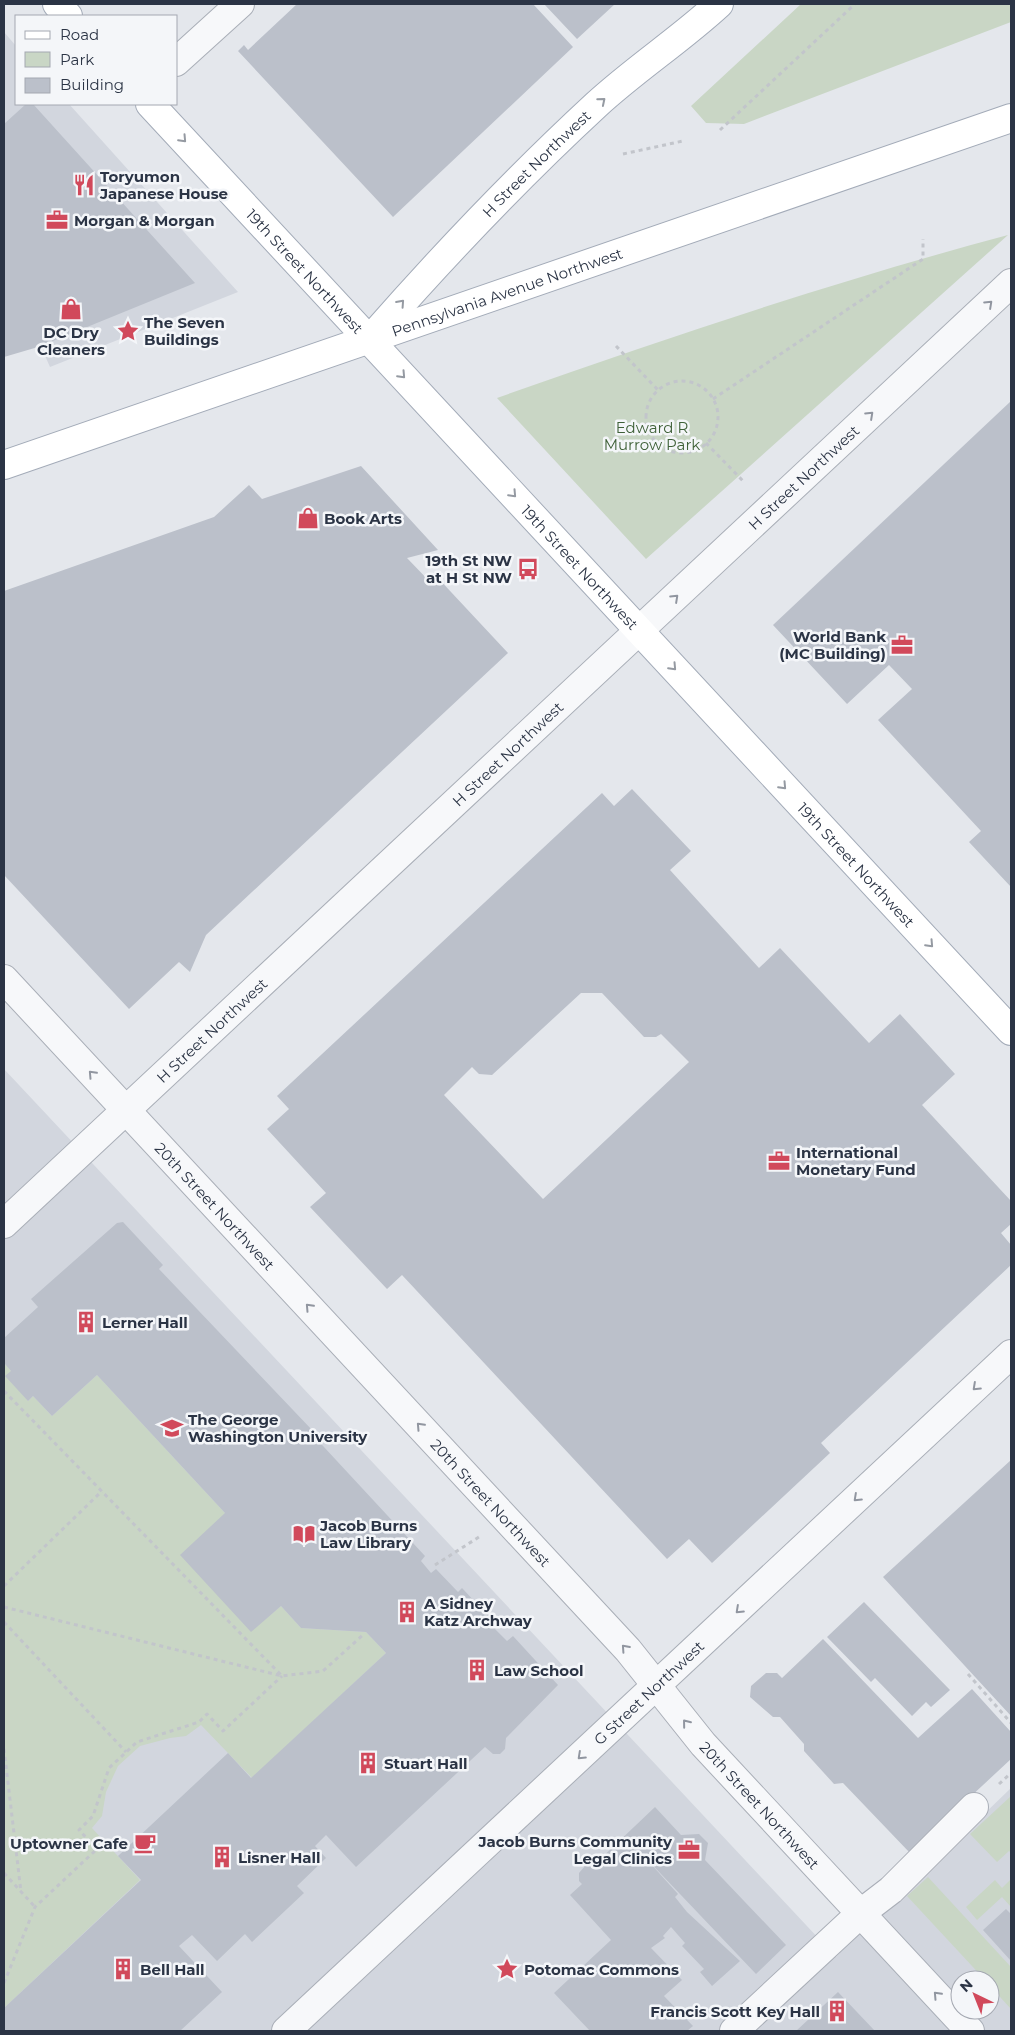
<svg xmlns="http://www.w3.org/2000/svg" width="1015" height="2035" font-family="Montserrat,sans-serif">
	<rect width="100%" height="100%" fill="#e4e7ec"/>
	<path fill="#d2d6de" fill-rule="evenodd" d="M4,32L16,46V104H69L238,292L50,367L4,263Z
		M4,1069L836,1957L1011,1788V2031H4ZM960,1980H990V2010H960Z"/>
	<path fill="#c9d6c5" d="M801,4H1011V22L744,124L706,123L691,106Z
		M1008,235L646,559L497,398C666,338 836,281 1008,235Z
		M4,1363L11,1371L28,1401L33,1396L52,1416L97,1375L225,1513L251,1631L281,1606L301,1628L366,1632L386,1653L252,1778L201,1725L186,1736L170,1738L140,1746L118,1766L106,1792L102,1816L92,1828L140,1880L4,2008Z
		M1011,1796V1853L1009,1851L997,1862L970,1834Z
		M928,1877L1011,1967V2009L990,1986V1980H985L907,1896Z
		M1011,1879V1907L1002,1897L977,1920L966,1907L995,1880L1002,1888Z"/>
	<path fill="#bbc0ca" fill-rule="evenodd" d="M297,4H533L573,47L393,217L238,51L244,45L248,50Z
		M544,4H615L577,39Z
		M26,104H33L195,283L38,347L4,357V124Z
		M1011,401V887L969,842L981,831L878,720L912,689L889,665L847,704L773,625Z
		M361,466L438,550L407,558L431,583L437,577L508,653L206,935L190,972L179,962L129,1009L4,875V591L214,517L249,485L262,499Z
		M632,789L691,851L670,870L759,968L780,948L869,1043L900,1014L955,1074L922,1105L1011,1201V1224L1001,1233L1011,1245V1265L821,1443L830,1453L712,1563L689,1539L667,1559L402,1275L387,1289L310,1207L326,1193L267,1129L289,1109L277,1096L602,793L614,806ZM581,993H602L644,1037H656L661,1034L689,1062L543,1199L444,1095L472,1067L479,1074L492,1075Z
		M123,1222L163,1265L159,1269L313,1431L311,1433L425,1556L421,1561L431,1573L436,1569L458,1592L462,1588L477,1604L474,1607L477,1610L482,1605L499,1623L494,1628L507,1641L513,1636L558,1685L506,1738L505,1749L500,1754H493L485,1747L356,1867L326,1835L315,1846L326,1858L297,1886L304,1893L252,1942L245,1934L217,1961L192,1935L179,1946L222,1992L180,2031H4V2008L141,1880L118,1856L228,1753L251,1778L386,1653L366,1632L301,1628L281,1606L251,1632L180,1555L225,1513L97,1375L52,1416L33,1396L28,1401L5,1376L11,1371L4,1363V1338L38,1307L31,1299L117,1223Z
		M1011,1460V1716L883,1577Z
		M864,1602L950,1690L931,1707L926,1702L912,1716L875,1678L871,1682L827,1637Z
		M823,1639L918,1738L972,1689L1011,1732V1759L910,1853L843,1783L834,1784L804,1751V1744L780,1717H773L750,1697L751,1686L766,1673H777L782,1678Z
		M655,1807L681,1835L699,1834L708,1843L705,1860L786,1945L756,1974L642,1854L678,1894L675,1897L687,1912L740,1961L712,1986L700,1972L704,1969L682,1946L685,1943L671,1927L663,1936L665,1938L651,1948L682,1980L664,1996L693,2026L687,2031H590L554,1993L611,1940L570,1895L582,1884L579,1881V1873L585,1866L595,1864Z
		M1006,1909L1011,1914V1961L983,1930Z
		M838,1992L875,2031H796Z"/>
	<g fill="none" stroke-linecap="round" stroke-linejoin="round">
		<g stroke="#a9aeb7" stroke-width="30">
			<g id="minor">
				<path d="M176,62L240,4"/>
				<path id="s1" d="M4,979L628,1650L703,1744L970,2031"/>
				<path id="s2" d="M4,1224L1011,283"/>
				<path id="s3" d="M286,2031L1011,1354"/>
				<path d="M734,2031L861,1913L891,1890L974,1807"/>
			</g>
		</g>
		<g stroke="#a3abb8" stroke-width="30">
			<g id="major">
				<path d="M57,4L68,16"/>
				<path id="s4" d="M150,104L1011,1031"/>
				<path id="s5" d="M372,337C443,256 517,178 596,105C635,69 680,40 719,4"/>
				<path id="s6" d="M4,465L1011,118"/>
			</g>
		</g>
		<path stroke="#c2c5cb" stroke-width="3" stroke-dasharray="4 4" stroke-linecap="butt" d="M720,130L855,4
			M623,154L683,141
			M616,346L658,390
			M646 417a36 36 0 1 1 72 0a36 36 0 1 1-72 0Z
			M713,399L923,259V239
			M706,443L744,482
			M4,1391L282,1676
			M435,1565L479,1537
			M4,1586L102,1491
			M4,1607L282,1676L323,1671L364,1634
			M4,1622L126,1752
			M968,1674L1011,1723
			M4,1749L21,1892
			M999,1784L1011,1773
			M4,1873L35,1907
			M4,1983L35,1907L97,1849L79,1830L93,1816L109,1768L137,1742L199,1722L207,1714L223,1731L282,1676"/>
		<use href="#minor" stroke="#f7f8fa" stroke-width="28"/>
		<use href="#major" stroke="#fff" stroke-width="28"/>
	</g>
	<defs><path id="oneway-chevron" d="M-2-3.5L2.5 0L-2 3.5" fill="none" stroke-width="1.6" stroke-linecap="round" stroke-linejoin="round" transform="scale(1.25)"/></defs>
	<g stroke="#959aa2">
		<use href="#oneway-chevron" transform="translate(602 101) rotate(-40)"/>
		<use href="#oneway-chevron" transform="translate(183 139) rotate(47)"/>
		<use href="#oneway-chevron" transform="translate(401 303) rotate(-48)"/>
		<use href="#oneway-chevron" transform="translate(402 375) rotate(47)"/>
		<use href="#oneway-chevron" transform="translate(513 494) rotate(47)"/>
		<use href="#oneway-chevron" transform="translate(673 667) rotate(47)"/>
		<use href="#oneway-chevron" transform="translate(783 786) rotate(47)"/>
		<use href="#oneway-chevron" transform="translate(930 944) rotate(47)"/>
	</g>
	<g stroke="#9196a0">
		<use href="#oneway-chevron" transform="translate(989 304) rotate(-43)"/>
		<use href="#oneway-chevron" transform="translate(870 415) rotate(-43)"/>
		<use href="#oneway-chevron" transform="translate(675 598) rotate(-43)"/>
		<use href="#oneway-chevron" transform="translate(92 1074) rotate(-133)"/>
		<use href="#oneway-chevron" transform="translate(309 1307) rotate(-133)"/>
		<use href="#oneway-chevron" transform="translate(976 1387) rotate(137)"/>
		<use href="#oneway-chevron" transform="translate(420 1426) rotate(-133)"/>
		<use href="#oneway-chevron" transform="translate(857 1498) rotate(137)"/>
		<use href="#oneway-chevron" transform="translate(739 1610) rotate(137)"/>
		<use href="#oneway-chevron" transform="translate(625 1648) rotate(-132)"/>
		<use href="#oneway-chevron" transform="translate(686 1723) rotate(-129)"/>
		<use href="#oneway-chevron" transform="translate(581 1756) rotate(137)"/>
		<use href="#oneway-chevron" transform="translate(937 1995) rotate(-133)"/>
	</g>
	<defs>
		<g id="restaurant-bare" transform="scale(1.725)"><path d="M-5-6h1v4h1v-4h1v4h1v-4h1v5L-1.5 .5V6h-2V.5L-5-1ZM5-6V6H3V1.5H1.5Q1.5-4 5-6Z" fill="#d1495b" stroke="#f4f6f9" stroke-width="2.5" paint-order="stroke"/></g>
		<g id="office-bare" transform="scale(1.725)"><path d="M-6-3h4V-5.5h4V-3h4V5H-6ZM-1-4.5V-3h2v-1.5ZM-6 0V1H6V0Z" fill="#d1495b" stroke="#f4f6f9" stroke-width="2.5" paint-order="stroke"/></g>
		<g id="shop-bare" transform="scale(1.725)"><path d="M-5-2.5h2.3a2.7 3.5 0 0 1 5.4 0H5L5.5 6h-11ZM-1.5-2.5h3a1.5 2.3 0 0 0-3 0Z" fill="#d1495b" stroke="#f4f6f9" stroke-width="2.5" paint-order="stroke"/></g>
		<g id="sight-bare" transform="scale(1.725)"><path d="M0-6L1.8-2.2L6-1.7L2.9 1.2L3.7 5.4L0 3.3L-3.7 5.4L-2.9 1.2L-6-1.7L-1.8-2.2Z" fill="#d1495b" stroke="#f4f6f9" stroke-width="2.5" paint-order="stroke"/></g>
		<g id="bus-bare" transform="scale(1.725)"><path d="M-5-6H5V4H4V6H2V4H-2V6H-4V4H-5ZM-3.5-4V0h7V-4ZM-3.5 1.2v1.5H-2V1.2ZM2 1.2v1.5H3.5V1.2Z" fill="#d1495b" stroke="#f4f6f9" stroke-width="2.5" paint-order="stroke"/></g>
		<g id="building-bare" transform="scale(1.725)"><path d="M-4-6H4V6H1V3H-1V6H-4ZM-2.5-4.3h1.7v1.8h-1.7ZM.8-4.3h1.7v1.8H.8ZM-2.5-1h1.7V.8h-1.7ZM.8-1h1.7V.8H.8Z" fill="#d1495b" stroke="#f4f6f9" stroke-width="2.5" paint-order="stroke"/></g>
		<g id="university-bare" transform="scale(1.725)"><path d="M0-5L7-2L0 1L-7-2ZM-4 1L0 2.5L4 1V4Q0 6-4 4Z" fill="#d1495b" stroke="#f4f6f9" stroke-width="2.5" paint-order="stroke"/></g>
		<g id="library-bare" transform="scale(1.725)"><path d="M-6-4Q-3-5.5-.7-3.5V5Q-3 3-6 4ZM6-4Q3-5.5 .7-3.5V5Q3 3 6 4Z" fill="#d1495b" stroke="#f4f6f9" stroke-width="2.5" paint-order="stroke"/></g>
		<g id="cafe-bare" transform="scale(1.725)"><path d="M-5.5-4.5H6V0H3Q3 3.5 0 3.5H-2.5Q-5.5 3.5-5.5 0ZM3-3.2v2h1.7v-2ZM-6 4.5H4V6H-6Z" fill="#d1495b" stroke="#f4f6f9" stroke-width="2.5" paint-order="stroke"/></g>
	</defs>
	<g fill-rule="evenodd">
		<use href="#restaurant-bare" x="84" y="185"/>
		<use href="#office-bare" x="57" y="220"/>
		<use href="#shop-bare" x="71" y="309"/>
		<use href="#sight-bare" x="128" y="331"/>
		<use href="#shop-bare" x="308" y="518"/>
		<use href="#bus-bare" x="528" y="569"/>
		<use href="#office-bare" x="902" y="645"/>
		<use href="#office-bare" x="779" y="1161"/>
		<use href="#building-bare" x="86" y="1322"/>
		<use href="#university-bare" x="172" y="1428"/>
		<use href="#library-bare" x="304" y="1534"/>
		<use href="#building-bare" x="407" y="1612"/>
		<use href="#building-bare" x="477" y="1670"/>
		<use href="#building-bare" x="368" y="1763"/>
		<use href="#cafe-bare" x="145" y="1843"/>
		<use href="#office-bare" x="689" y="1850"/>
		<use href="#building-bare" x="222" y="1857"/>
		<use href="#building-bare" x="123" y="1969"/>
		<use href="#sight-bare" x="507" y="1969"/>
		<use href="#building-bare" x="837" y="2011"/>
	</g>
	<g text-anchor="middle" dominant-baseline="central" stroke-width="5" stroke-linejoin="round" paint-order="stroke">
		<g font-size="15" fill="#2b3445" stroke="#f4f6f9">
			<text stroke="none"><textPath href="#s5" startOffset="239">H Street Northwest</textPath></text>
			<text stroke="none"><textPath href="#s4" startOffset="228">19th Street Northwest</textPath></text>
			<text stroke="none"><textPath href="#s6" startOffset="532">Pennsylvania Avenue Northwest</textPath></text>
			<text stroke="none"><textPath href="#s2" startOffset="1094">H Street Northwest</textPath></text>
			<text stroke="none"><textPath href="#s4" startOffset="632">19th Street Northwest</textPath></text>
			<text stroke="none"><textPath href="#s2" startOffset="689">H Street Northwest</textPath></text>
			<text stroke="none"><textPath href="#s4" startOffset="1038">19th Street Northwest</textPath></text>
			<text stroke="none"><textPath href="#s2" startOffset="284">H Street Northwest</textPath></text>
			<text stroke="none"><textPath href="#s1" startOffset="310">20th Street Northwest</textPath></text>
			<text stroke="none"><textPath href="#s1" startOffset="715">20th Street Northwest</textPath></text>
			<text stroke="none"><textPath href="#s3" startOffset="496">G Street Northwest</textPath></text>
			<text stroke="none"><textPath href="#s1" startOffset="1120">20th Street Northwest</textPath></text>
		</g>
		<g font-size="15" font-weight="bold" fill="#2b3445" stroke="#f4f6f9" text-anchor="start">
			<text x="100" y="176">Toryumon<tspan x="100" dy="17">Japanese House</tspan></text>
			<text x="74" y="220">Morgan &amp; Morgan</text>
			<text x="144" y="322">The Seven<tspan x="144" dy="17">Buildings</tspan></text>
			<text x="71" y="332" text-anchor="middle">DC Dry<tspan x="71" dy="17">Cleaners</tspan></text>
			<text x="324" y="518">Book Arts</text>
			<text x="512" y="560" text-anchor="end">19th St NW<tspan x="512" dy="17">at H St NW</tspan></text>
			<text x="886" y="636" text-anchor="end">World Bank<tspan x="886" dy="17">(MC Building)</tspan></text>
			<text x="796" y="1152">International<tspan x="796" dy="17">Monetary Fund</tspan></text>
			<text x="102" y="1322">Lerner Hall</text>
			<text x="188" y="1419">The George<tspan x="188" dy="17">Washington University</tspan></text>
			<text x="320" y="1525">Jacob Burns<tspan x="320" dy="17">Law Library</tspan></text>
			<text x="424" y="1603">A Sidney<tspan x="424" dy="17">Katz Archway</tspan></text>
			<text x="494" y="1670">Law School</text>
			<text x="384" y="1763">Stuart Hall</text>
			<text x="672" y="1841" text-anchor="end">Jacob Burns Community<tspan x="672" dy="17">Legal Clinics</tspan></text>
			<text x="128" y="1843" text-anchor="end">Uptowner Cafe</text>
			<text x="238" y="1857">Lisner Hall</text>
			<text x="140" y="1969">Bell Hall</text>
			<text x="524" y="1969">Potomac Commons</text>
			<text x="820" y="2011" text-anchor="end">Francis Scott Key Hall</text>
		</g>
		<g font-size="15" fill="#3f6138" stroke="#f4f6f9">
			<text x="652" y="427">Edward R<tspan x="652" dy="17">Murrow Park</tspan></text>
		</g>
	</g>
	<rect width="1015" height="2035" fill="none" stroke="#2b3445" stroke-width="10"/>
	<rect x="15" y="15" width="162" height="90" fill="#f4f6f9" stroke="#a4a8b1"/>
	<rect x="25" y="31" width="25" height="8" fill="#ffffff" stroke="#a4a8b1"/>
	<text x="60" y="40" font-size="15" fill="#2b3445">Road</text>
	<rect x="25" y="52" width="25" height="15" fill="#c9d6c5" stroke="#a4a8b1"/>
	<text x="60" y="65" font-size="15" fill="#2b3445">Park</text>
	<rect x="25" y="78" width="25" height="15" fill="#bbc0ca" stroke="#a4a8b1"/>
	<text x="60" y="90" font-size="15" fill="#2b3445">Building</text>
	<g transform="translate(975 1995) rotate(317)"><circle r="24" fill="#f4f6f9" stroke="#a4a8b1"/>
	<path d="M0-4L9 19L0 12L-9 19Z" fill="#d1495b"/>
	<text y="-8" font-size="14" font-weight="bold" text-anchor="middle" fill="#2b3445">N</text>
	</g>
</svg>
